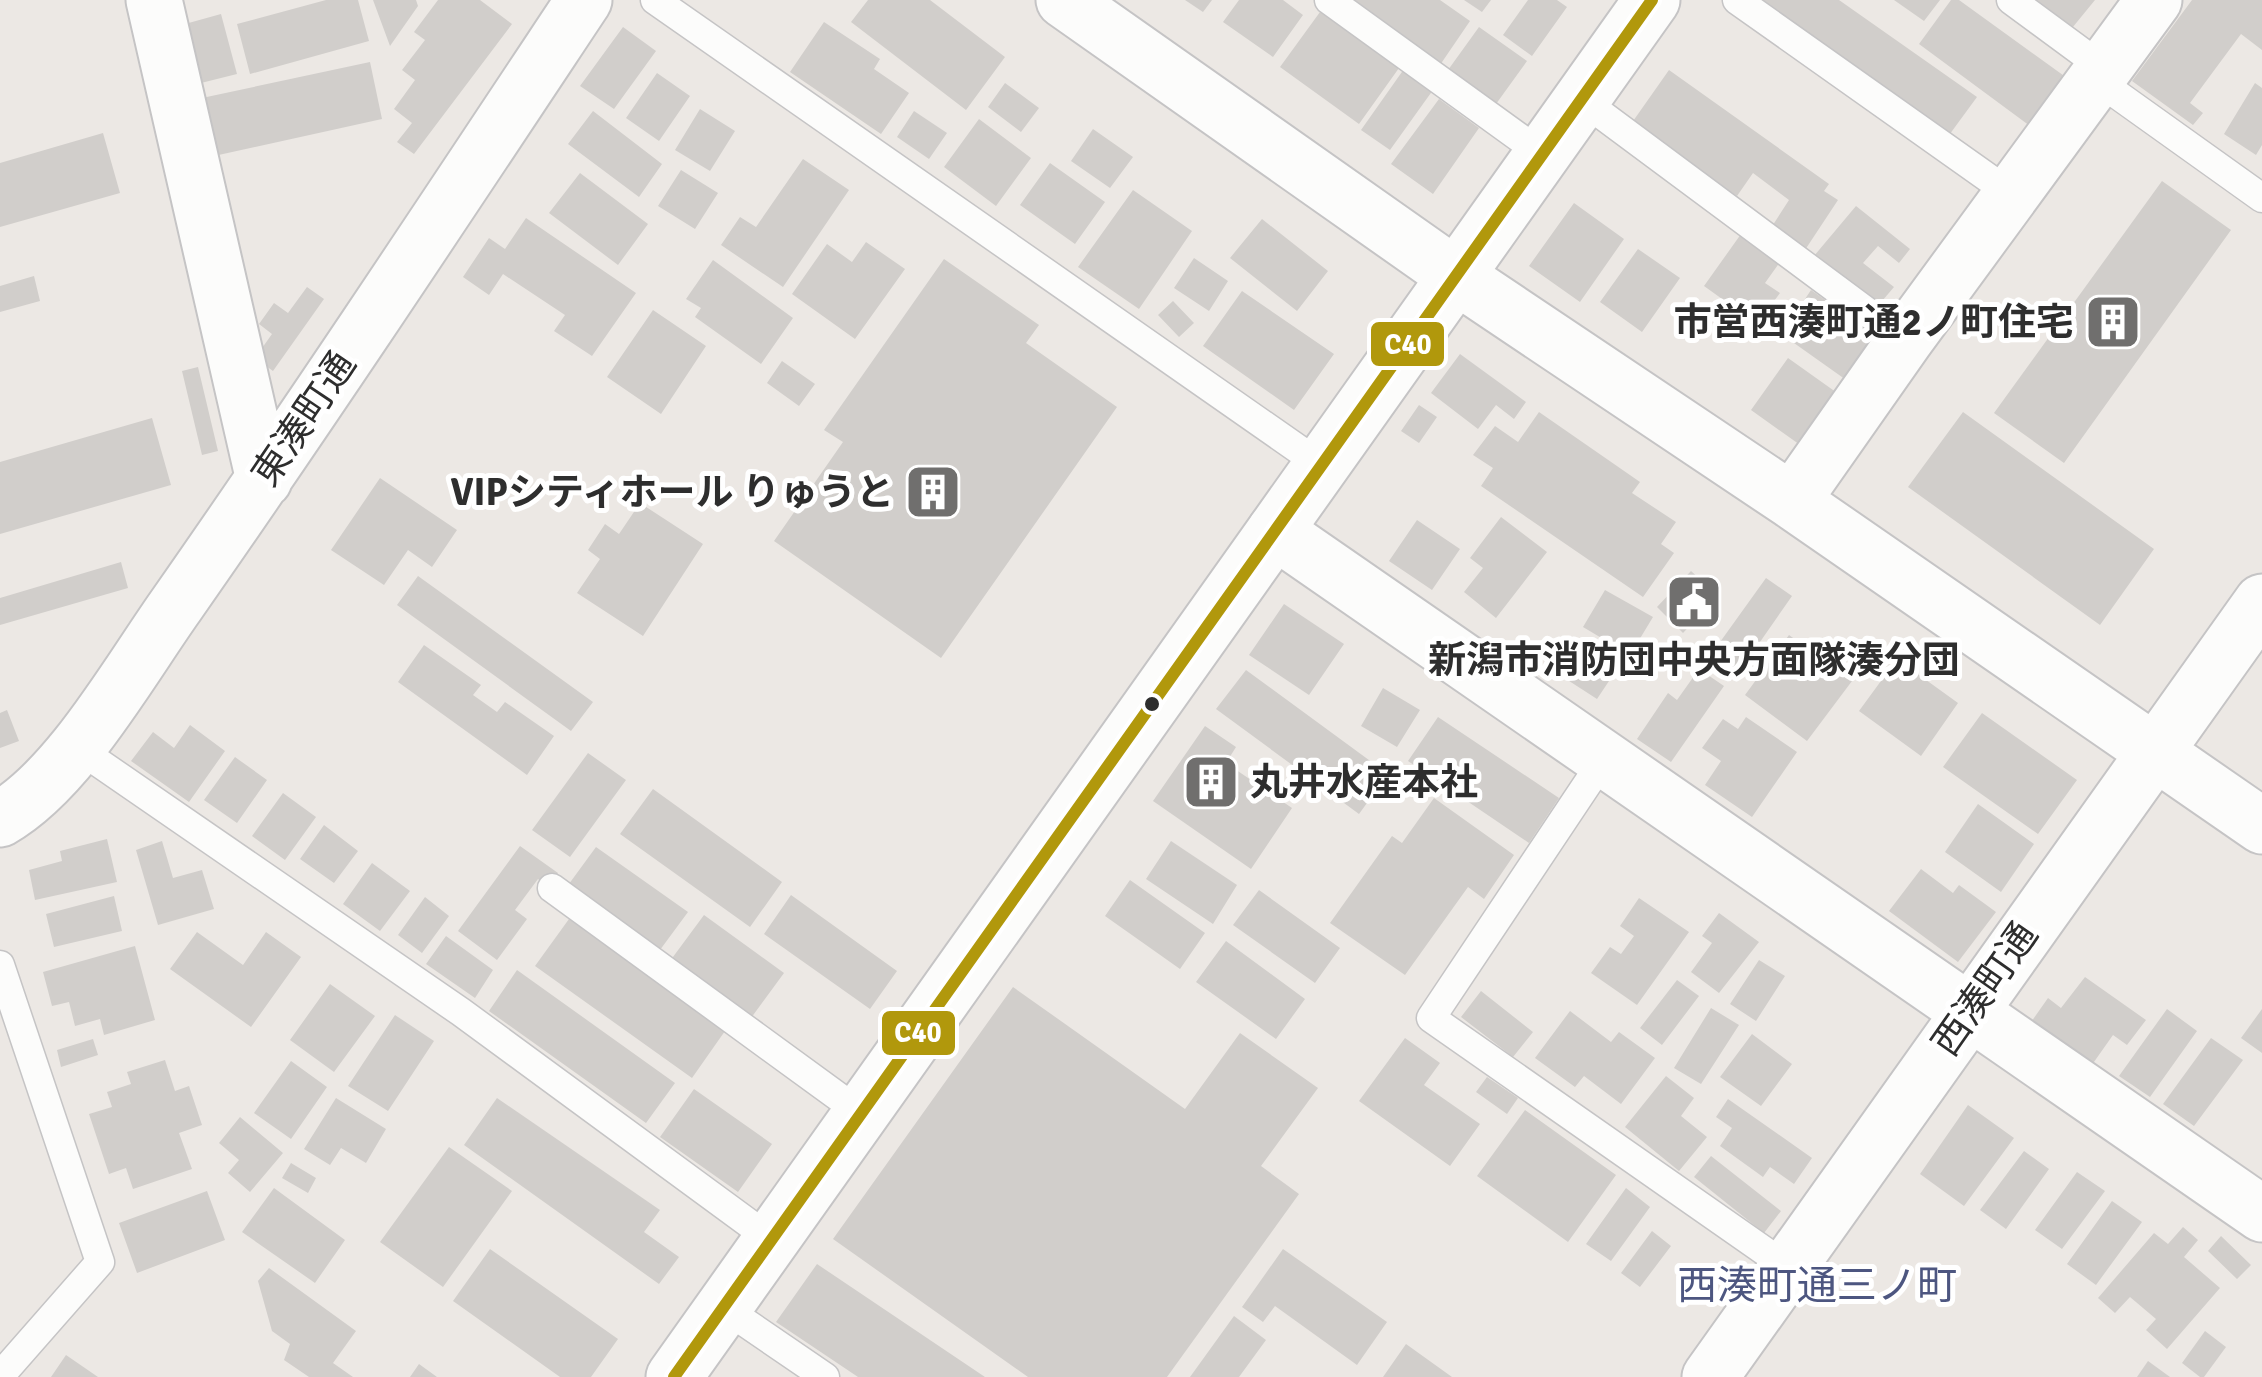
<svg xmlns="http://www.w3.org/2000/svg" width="2262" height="1377" font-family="Signika,'Noto Sans JP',sans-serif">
	<rect width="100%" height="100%" fill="#ece8e4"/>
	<path fill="#d1cecb" d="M326,0H358L369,41L250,74L237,24Z
		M373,0H416L418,6L390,46Z
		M438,0H480L512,24L414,154L397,142L412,123L394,109L415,80L402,70L425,40L414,32Z
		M868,0H930L1005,57L966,110L851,22Z
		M1185,0H1212L1203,12Z
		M1239,0H1283L1303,15L1273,57L1223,22Z
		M1348,0H1440L1470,21L1440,65Z
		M1464,0H1491L1482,12Z
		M1528,0H1557L1567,7L1532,56L1503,35Z
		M1743,0H1839L1977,97L1944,142Z
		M1894,0H1940L1924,21Z
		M1951,0H1959L2067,78L2030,126L1919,44Z
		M2026,0H2095L2068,33Z
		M2192,0H2262V50L2241,34L2190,103L2203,113L2193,125L2132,81Z
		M1320,12L1399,68L1359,124L1280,67Z
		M221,14L237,74L201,83L185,24Z
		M824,22L880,59L874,69L909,93L881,134L790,72Z
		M623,27L656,51L614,109L580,86Z
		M1479,27L1527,61L1496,104L1448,70Z
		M370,62L382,119L214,156L202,98Z
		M1404,69L1433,90L1390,150L1361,130Z
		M1669,70L1829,184L1824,191L1838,200L1803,253L1769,231L1789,200L1753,173L1737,196L1631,124Z
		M657,73L690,96L659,141L626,118Z
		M1005,83L1039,108L1021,132L988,107Z
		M2255,83L2262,88V145L2256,155L2224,134Z
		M1439,99L1479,128L1433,194L1391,164Z
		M700,109L735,131L710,171L675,150Z
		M593,111L662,164L639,197L568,144Z
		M914,111L947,133L929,159L897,137Z
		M979,119L1031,158L996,206L944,167Z
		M1093,129L1133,157L1110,188L1071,161Z
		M103,133L120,193L0,227V163Z
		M803,159L849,190L783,287L721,245L740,217L756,227Z
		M1050,163L1105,202L1075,244L1020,205Z
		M681,170L718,193L695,229L658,206Z
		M580,173L648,224L618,265L549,213Z
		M2162,181L2231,230L2064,463L1994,413Z
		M1133,190L1192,231L1139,309L1078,267Z
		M1574,203L1624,239L1580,302L1529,266Z
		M1856,206L1910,249L1899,263L1878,246L1863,263L1894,287L1877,307L1814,256Z
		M526,218L636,293L592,356L554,331L565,315L503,274L489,295L463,277L489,238L505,249Z
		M1262,219L1328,271L1297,311L1230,258Z
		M1741,234L1780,262L1765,283L1780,293L1757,324L1704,286Z
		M866,242L905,269L855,339L792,294L827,244L852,262Z
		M1638,249L1680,278L1642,332L1600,302Z
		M1194,258L1228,281L1209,311L1174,288Z
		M944,259L1039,325L1026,343L1117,407L941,658L774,541L843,442L824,430Z
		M713,260L793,318L761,364L695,317L701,308L686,299Z
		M34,276L40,301L0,312V286Z
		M307,287L324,299L273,371L255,358L272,334L259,324L274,303L288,313Z
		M1811,290L1880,339L1849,382L1794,343L1809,321L1797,311Z
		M1242,291L1334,354L1294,410L1203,346Z
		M1173,301L1194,323L1179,337L1158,315Z
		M653,310L706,346L661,414L607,377Z
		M1460,354L1526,402L1514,419L1496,405L1478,429L1431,393Z
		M1788,358L1840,395L1803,447L1751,410Z
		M782,361L815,384L799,406L767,383Z
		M198,367L218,451L202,455L182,371Z
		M1419,405L1437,417L1419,443L1401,431Z
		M1539,412L1640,482L1632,493L1676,522L1661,544L1674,553L1643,597L1481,486L1493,468L1473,455L1495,426L1518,442Z
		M1963,412L2154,549L2100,625L1908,487Z
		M152,418L171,485L0,534V462Z
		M380,478L457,530L432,567L408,550L384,585L331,550Z
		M640,503L703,544L643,636L577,593L600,559L588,550L605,524L619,534Z
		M1501,517L1547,552L1496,618L1464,592L1483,568L1470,558Z
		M1417,520L1460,549L1432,590L1389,561Z
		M121,562L128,588L0,625V598Z
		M1691,571L1718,596L1683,633L1657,607Z
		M418,576L593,702L571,731L397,605Z
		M1766,578L1792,596L1737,675L1710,656Z
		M1605,590L1653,617L1630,655L1583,627Z
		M1284,604L1344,644L1309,695L1249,655Z
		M1789,635L1852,681L1807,741L1745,695Z
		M1570,636L1619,666L1597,699L1549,668Z
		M424,645L481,685L473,695L497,712L505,702L554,736L527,775L398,682Z
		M1897,659L1958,703L1921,756L1859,711Z
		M1699,669L1724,686L1671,762L1637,739L1668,693L1677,700Z
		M1246,670L1388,774L1359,814L1216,709Z
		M1383,688L1420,710L1397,747L1361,726Z
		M7,710L19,741L0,748V713Z
		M1982,713L2077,780L2038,834L1943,767Z
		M1438,717L1559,798L1529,843L1408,761Z
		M1746,717L1797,752L1752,817L1705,785L1721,761L1702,748L1723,719L1738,729Z
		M190,725L225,751L189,802L131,761L153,732L174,748Z
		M1205,726L1236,747L1226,763L1292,808L1251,869L1153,801Z
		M588,753L626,780L570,857L532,830Z
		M235,757L267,780L237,823L204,800Z
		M653,789L782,882L750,927L620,834Z
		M283,793L316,817L285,860L252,836Z
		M1434,798L1514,855L1484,899L1468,887L1405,975L1330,923L1392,836L1402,843Z
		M1978,804L2034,844L2001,892L1945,852Z
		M324,825L358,851L334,883L300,859Z
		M107,839L117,882L35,900L29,870L62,861L60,851Z
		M162,841L173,878L202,870L214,909L158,925L136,850Z
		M1171,841L1237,885L1213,924L1146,879Z
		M520,846L558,873L548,887L538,879L515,910L527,919L497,960L458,931Z
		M596,847L688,912L657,954L566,888Z
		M372,863L410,891L380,931L343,904Z
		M1921,869L1953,893L1959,885L1996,912L1958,962L1889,911Z
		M1130,880L1205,933L1180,969L1105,916Z
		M1259,890L1340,948L1315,983L1233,925Z
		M791,895L897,971L870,1009L764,934Z
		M114,896L122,931L54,947L46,914Z
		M425,897L449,916L422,953L398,935Z
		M1639,898L1689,932L1637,1005L1591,973L1610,947L1621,954L1634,936L1620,926Z
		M1719,913L1759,942L1719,993L1691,972L1712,943L1702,936Z
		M704,915L784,973L751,1018L670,961Z
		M569,919L725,1031L692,1078L535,966Z
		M197,932L243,965L266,932L301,957L251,1027L170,969Z
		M446,936L493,970L475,998L426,964Z
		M1226,941L1305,999L1276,1039L1196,982Z
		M135,946L155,1020L104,1035L100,1019L75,1026L69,1002L52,1006L43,972Z
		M1759,960L1785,976L1756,1021L1730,1004Z
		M517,970L675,1083L646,1123L489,1011Z
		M2085,977L2146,1020L2127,1045L2113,1035L2089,1069L2029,1025L2048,998L2061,1008Z
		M1677,980L1699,996L1662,1045L1640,1028Z
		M330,984L375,1016L334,1072L290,1040Z
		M1013,987L1185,1109L1240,1033L1318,1088L1261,1166L1299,1194L1167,1377H1028L833,1239Z
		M1481,991L1533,1032L1513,1057L1461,1017Z
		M1711,1008L1739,1025L1701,1084L1674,1068Z
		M2167,1009L2197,1031L2150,1097L2119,1076Z
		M2262,1009V1053L2241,1038Z
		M1570,1011L1611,1042L1619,1032L1655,1058L1621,1104L1584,1076L1575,1087L1535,1058Z
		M395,1015L434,1041L388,1111L348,1086Z
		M1752,1034L1792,1064L1761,1106L1720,1077Z
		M1405,1038L1440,1063L1424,1085L1480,1124L1450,1166L1359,1101Z
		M2211,1038L2243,1060L2194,1126L2163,1104Z
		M93,1039L98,1055L61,1067L57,1050Z
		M165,1060L175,1091L189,1086L202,1125L179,1133L192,1169L133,1189L126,1168L109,1174L89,1114L112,1107L107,1092L131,1084L127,1072Z
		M291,1061L327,1087L291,1139L254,1113Z
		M1666,1076L1694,1098L1681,1116L1707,1137L1679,1171L1625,1127Z
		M1487,1077L1518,1098L1507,1114L1476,1092Z
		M694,1089L772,1144L738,1192L660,1137Z
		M336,1098L386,1129L366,1163L341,1148L330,1165L304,1149Z
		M497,1098L660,1210L644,1232L679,1257L659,1284L464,1145Z
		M1728,1099L1812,1158L1794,1184L1770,1167L1763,1177L1720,1146L1732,1128L1716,1117Z
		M1968,1105L2014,1138L1964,1206L1920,1174Z
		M1525,1110L1616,1175L1568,1242L1477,1176Z
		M240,1117L283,1153L250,1192L228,1173L239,1160L219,1143Z
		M449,1147L512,1191L443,1287L380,1242Z
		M2024,1151L2049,1169L2006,1229L1980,1210Z
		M1711,1156L1781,1211L1764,1233L1694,1177Z
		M291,1163L316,1178L308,1193L282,1178Z
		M2077,1172L2105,1191L2062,1249L2035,1230Z
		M274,1188L345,1240L315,1283L242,1232Z
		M1626,1188L1650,1207L1611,1261L1586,1244Z
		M207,1191L225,1240L137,1273L119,1223Z
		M2112,1201L2142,1222L2096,1285L2067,1264Z
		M2183,1227L2198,1240L2184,1257L2220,1288L2167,1349L2146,1330L2156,1319L2130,1297L2115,1313L2098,1298L2154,1233L2168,1244Z
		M1652,1231L1671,1246L1640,1287L1621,1273Z
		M2221,1236L2251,1265L2237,1279L2208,1251Z
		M490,1249L618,1339L591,1377H560L453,1301Z
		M1283,1249L1387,1322L1357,1365L1275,1306L1263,1322L1242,1307Z
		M817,1264L985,1377H858L776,1322Z
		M269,1268L356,1331L333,1363L353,1377H309L284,1360L290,1344L272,1331L258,1281Z
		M1234,1316L1266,1340L1239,1377H1190Z
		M2205,1331L2226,1347L2204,1377H2200L2182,1363Z
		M1406,1344L1452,1377H1383Z
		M66,1355L98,1377H51Z
		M2148,1361L2170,1377H2137Z
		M419,1364L437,1377H410Z"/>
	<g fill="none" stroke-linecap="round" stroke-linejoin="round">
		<g stroke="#c5c4c5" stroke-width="31">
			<path id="service" d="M655,0L1321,465
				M1329,0L1542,154
				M1737,0L2011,194
				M2011,0L2102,67
				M2094,78L2262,198
				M1582,100L1905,340
				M76,747L461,1012L773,1241
				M1604,759L1431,1018L1786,1266
				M552,888L862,1114
				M0,965L100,1262L0,1376
				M724,1308L825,1377"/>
		</g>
		<g stroke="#c5c4c5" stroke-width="59">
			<path id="minor" d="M154,0L264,480
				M1064,0L1456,276L1792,501L2262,826
				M1792,501L1905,340L2154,0
				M1275,531L2262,1214
				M0,819C69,780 130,670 177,604C316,405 450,202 584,0
				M1710,1377L2262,602"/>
		</g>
		<g stroke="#c5c4c5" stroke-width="59">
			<path id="secondary" d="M674,1377L1652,0"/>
		</g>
		<use href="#service" stroke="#fcfcfb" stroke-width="28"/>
		<use href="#minor" stroke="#fcfcfb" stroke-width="55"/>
		<use href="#secondary" stroke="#fcfcfb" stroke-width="55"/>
		<g stroke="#fff" stroke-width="20">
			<path id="bus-1" d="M674,1377L1652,0"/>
		</g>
		<use href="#bus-1" stroke="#b1980c" stroke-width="12"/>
	</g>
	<defs>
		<g id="building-square" transform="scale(2.875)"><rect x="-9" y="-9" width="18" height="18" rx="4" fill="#706f6e" stroke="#fff"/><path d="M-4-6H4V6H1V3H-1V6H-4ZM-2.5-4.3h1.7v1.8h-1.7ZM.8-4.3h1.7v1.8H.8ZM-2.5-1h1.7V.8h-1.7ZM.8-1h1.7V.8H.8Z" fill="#fff"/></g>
		<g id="civic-square" transform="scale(2.875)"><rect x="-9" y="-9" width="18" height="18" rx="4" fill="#706f6e" stroke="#fff"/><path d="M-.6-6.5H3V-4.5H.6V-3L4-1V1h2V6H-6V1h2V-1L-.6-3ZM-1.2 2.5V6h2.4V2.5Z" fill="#fff"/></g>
	</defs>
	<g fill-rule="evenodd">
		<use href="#building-square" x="2113" y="322"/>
		<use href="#building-square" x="933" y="492"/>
		<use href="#civic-square" x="1694" y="602"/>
		<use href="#building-square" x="1211" y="782"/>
	</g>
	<circle fill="#2e2e2e" stroke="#fff" stroke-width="4" cx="1152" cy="704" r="9"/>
	<g text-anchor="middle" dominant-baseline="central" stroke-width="10" stroke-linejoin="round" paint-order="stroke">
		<g font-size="38" font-weight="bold" fill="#2e2e2e" stroke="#fff" text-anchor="end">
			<text x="2074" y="322">市営西湊町通2ノ町住宅</text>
			<text x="894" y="492">VIPシティホール りゅうと</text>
			<text x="1694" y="660" text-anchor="middle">新潟市消防団中央方面隊湊分団</text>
			<text x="1250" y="782" text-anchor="start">丸井水産本社</text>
		</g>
		<g font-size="38" fill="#2e2e2e" stroke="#fff">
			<text transform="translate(304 419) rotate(-56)">東湊町通</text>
			<text transform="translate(1985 989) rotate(-55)">西湊町通</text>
		</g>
		<g font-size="40" fill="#4d5680" stroke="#fff">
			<text x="1817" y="1286">西湊町通三ノ町</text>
		</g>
	</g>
	<g stroke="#fff" stroke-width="4">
		<rect x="1369" y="320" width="77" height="48" rx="10" fill="#b1980c"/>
		<rect x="880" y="1009" width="77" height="48" rx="10" fill="#b1980c"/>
	</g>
	<g font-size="28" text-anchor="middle" font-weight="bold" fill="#fff">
		<text x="1408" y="354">C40</text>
		<text x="918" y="1042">C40</text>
	</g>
</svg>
